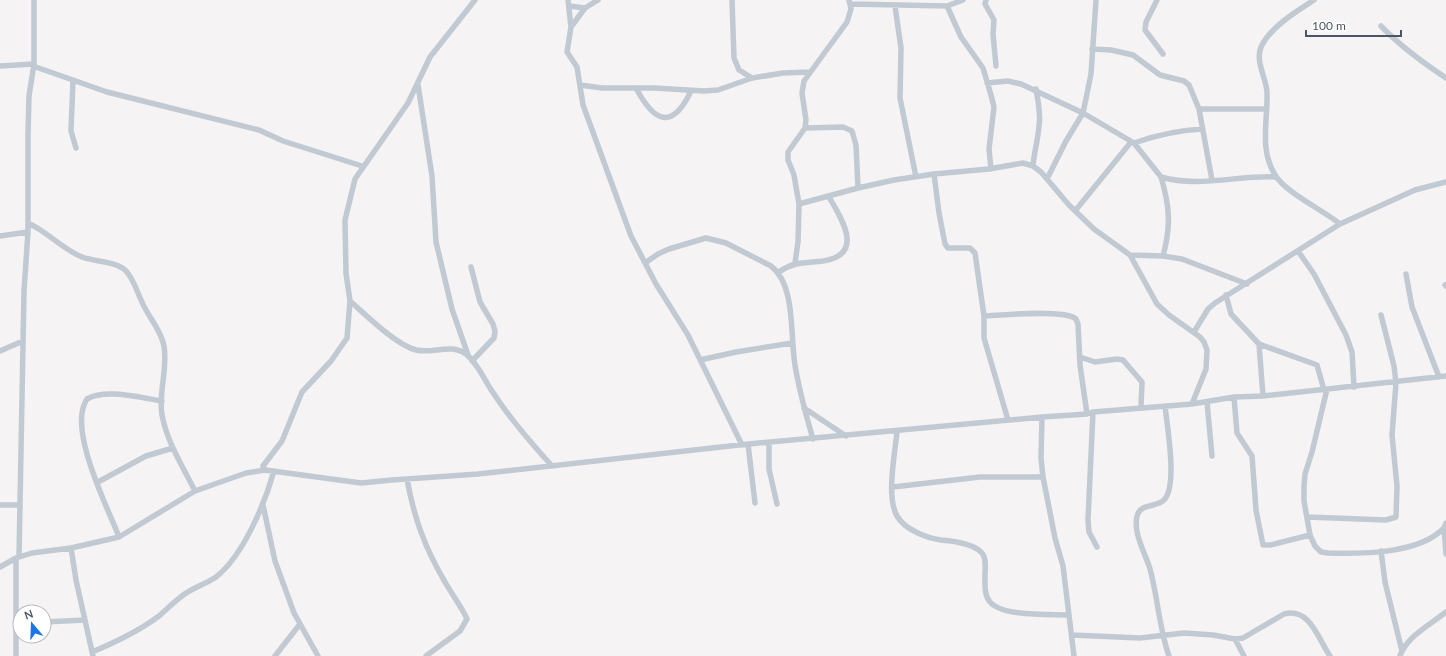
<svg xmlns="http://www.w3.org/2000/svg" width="1446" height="656" font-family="Lato,sans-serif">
	<rect width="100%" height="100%" fill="#f5f3f3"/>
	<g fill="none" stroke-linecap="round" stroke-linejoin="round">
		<path stroke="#c1cad2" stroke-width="5.5" d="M568,0L571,27L567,52L577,67L583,105L631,236L656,284L688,335L742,445
			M732,0L734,58L739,70L752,78
			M986,0L985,4L994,20L993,34L996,66
			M1157,0L1146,22L1145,30L1163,54
			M1314,0C1297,11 1272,26 1262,45C1254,60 1266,77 1267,92C1268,121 1259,149 1275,175C1286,193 1323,210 1340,224
			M851,4L947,6L963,0
			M569,6L585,8L598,0
			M895,6L901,48L900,98L916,177
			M947,6L961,37L983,68L991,95L994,107L989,149L991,169
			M1381,26C1401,47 1422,62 1446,78
			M571,27L585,8
			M1092,49L1111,50L1133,55L1160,75L1184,81L1189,85L1199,109L1212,180
			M0,66L34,64
			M33,66L107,92L259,130L283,141L362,166
			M73,80L71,131L76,148
			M987,83L1008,81L1021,84L1083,113L1134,143L1161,177C1199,188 1238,175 1276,177
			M418,85L432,176L436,242L452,309L468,355
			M580,85L602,88H654L704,91L718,90L752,78L783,73L810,72
			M636,88C654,122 672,131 691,91
			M1199,109H1266
			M805,128L843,127L852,131L856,145L858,188
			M1134,143C1157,135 1179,130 1203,129
			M1033,166C1034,152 1038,140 1039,126C1041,114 1038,101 1036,89
			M934,174L939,213L945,244L948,248H970L975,253L984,316V338L1008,420
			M1161,177C1170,207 1171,226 1163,256
			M1047,179L1066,141L1083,113L1091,74L1096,0
			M799,204L858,188L894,180L934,174L989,169L1023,163L1033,166L1041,172L1069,205L1094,229L1130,255L1163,256L1182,259L1247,284
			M1075,211L1131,142
			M28,223C48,232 62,249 82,257C95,262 115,261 125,270C133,277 137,292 142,302C148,317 161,329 164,346C168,369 158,394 162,415C167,442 183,467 195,491
			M0,236L28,232
			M1298,251L1314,274L1346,335L1352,352L1354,387
			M1130,255L1157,304L1169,315L1200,337L1204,342L1207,350L1206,369L1192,404
			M645,263L658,254L669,249L706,238L726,243L771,266C796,285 790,336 795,365C799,390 806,415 813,439
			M795,263L798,242L799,204L794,175L788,160V152L805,128L806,120L802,93L804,81L847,22L851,9L849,0
			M471,267L480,302L493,324L495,331L494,338L472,361
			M779,272C795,261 805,263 823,261C865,255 842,219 829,197
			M1406,274L1412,307L1439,377
			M1445,285L1446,286
			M1226,295L1231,314L1259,344L1317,365L1324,390
			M350,301C366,315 396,345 416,350C433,354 451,343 466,354C478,363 485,382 494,394C511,420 531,443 552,466
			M984,316C1001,315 1065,309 1076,319L1078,324L1080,365L1087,414
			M1194,332L1208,309L1215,303L1340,224L1415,190L1446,182
			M1259,344L1263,396
			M0,351L23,341
			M1080,357L1095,362L1117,359L1123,360L1142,382L1141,407
			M700,360L736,352L792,343
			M1327,389L1312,452L1305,474L1304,486V501L1310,535L1315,546L1321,552L1328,553C1363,554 1419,554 1444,528
			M1234,397L1237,433L1252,456L1256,510L1263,545H1270L1310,535
			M1207,402L1212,456
			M1165,406C1167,426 1178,486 1164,500C1157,507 1139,504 1137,516C1133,534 1145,552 1150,569C1158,598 1159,628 1169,656
			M804,408L846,436
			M1093,412L1088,520L1089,532L1097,547
			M1042,417L1041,458L1043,477L1055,538L1063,566L1074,656
			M897,432C895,453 886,497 897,516C905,530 927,538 941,540C954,541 972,543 981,552C987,557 985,568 985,575C985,584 984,595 990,602C1003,617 1050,614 1069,615
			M769,443V469L777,504
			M748,444L755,503
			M265,470L263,466L282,441L302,392L331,361L347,338L350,301L346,273L345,220L355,179L408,103L430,57L475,0
			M407,479C414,518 425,548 445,582C451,593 463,609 467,619L460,631L426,656
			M98,482L146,456L173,448
			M893,487L980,477H1043
			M0,505H19
			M263,505L275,561L294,613L318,656
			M1307,517L1386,520L1396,517L1397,486L1392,435L1396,383L1394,366L1381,315
			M1446,523L1444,528L1446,554
			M119,537C107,506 67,428 87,399C106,388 141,398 162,401
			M71,548L76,580L93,656
			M1381,551L1385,582L1402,651
			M19,557L24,291L28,232V133L29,96L34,64V0
			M0,567L16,558L32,553L71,548L119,537L195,491L246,473L265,470L361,483L392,480L478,474L748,444L1042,417L1087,414L1093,412L1192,404L1234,397L1263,396L1446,376
			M44,622L85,620
			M1072,635L1140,638L1184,633L1213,635L1235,639L1243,638L1284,614C1310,607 1318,639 1330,656
			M1235,639L1244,656
			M92,652C116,642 139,631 159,616C167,609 174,602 182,596C192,588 206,584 216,577C243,556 265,503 274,471
			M16,656V558
			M275,656L300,624
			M1400,656C1407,636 1430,625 1446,612"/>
	</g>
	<g transform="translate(32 624) rotate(341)"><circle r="19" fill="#ffffff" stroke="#b7bbc0"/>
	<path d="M0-3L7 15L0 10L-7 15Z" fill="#1a73e8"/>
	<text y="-6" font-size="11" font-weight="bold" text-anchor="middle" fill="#4a5661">N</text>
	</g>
	<path d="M1306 30v6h95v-6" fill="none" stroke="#4a5661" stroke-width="2"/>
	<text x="1312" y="30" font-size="12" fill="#4a5661" stroke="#ffffff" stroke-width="3" paint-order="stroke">100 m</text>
</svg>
